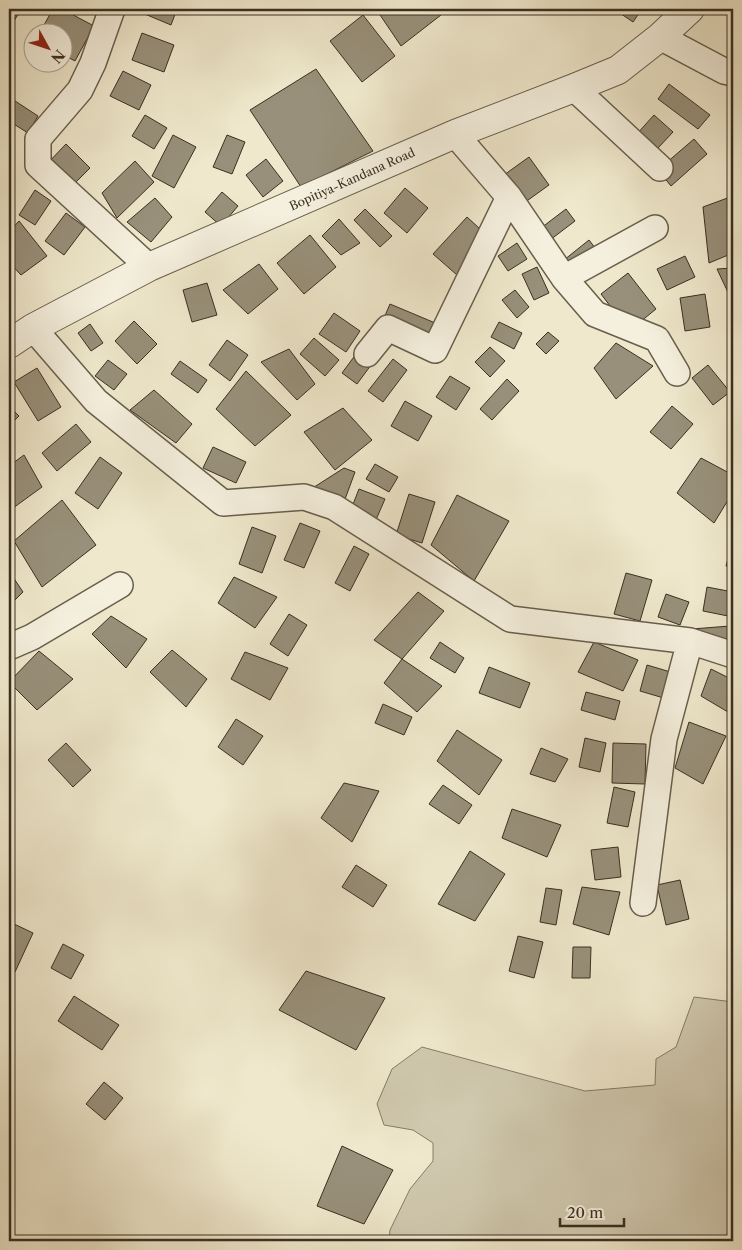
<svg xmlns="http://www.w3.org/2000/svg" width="742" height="1250" font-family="'Libre Caslon Text',serif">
	<rect width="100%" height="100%" fill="#efe8cc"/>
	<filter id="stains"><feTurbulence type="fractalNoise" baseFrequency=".004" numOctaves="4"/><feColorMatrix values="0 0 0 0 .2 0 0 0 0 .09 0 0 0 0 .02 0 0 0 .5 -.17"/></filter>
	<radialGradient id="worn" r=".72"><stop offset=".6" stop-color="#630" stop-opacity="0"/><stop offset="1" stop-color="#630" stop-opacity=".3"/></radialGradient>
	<path fill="#d0c9af" stroke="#857c68" d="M694,997L733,1002V1241H389L390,1230L410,1189L433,1161V1143L413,1130L384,1125L377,1104L392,1069L422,1047L585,1091L655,1085L656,1059L676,1047Z"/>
	<path fill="#98907a" stroke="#3a3022" d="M9,9H22L9,28Z
		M53,9H62L94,26L75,61L62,54V32H40Z
		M141,9H177L171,25L140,12Z
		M376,9H436L441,15L401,46Z
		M614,9H642L633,22Z
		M363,15L395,56L362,82L330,41Z
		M142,33L174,45L164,72L132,60Z
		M316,69L373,151L301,187L250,110Z
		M123,71L151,85L139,110L110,96Z
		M669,84L710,115L698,129L658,99Z
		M9,97L38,116L28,133L9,121Z
		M145,115L167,128L154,149L132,136Z
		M654,115L673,132L644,163L626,146Z
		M173,135L196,147L174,188L152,176Z
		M227,135L245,142L232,174L213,167Z
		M694,139L707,154L671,186L658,170Z
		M66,144L90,168L69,189L45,166Z
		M529,157L549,185L517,208L497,180Z
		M266,159L283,181L263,197L246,175Z
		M135,161L154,182L117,218L102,193Z
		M405,188L428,208L407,233L384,213Z
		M35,190L51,201L35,225L19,215Z
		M222,192L238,206L221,226L205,212Z
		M733,196V253L709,263L703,207Z
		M155,198L172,217L151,242L127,222Z
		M365,209L392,236L380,247L354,220Z
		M566,209L575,221L550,240L541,228Z
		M66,213L85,227L64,255L45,241Z
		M467,217L491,239L457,275L433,254Z
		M339,219L360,243L341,255L322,236Z
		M19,221L47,256L21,275L9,262V232Z
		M310,235L336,267L304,294L277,263Z
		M589,240L602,257L578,277L564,260Z
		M517,243L527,259L508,271L498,256Z
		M685,256L695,277L667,290L657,269Z
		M259,264L278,289L248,314L223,290Z
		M537,267L549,293L534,300L522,274Z
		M733,268V303L717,269Z
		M628,273L656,309L629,331L601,294Z
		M207,283L217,315L192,322L183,290Z
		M515,290L529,307L517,318L502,300Z
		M705,294L710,327L685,331L680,298Z
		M390,304L440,325L432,346L381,325Z
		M334,313L360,331L346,352L319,334Z
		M134,321L157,344L137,364L115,341Z
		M499,322L522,333L514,349L491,337Z
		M90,324L103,343L91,351L78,333Z
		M548,332L559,341L546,354L536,344Z
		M314,338L339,360L325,376L300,354Z
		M227,340L248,355L230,381L209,365Z
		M616,343L653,366L616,399L594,368Z
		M490,347L505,361L490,377L475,362Z
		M289,349L315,384L297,400L261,362Z
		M359,350L374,361L357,384L342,373Z
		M393,359L407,370L383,402L368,391Z
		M108,360L127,374L114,390L95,376Z
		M180,361L207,380L198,393L171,374Z
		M708,365L730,392L713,405L692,378Z
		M37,368L61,407L38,421L14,382Z
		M246,371L291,415L255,446L216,409Z
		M450,376L470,388L456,410L436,397Z
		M507,379L519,391L492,420L480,409Z
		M154,390L192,424L176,443L130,410Z
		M405,401L432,416L418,441L391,426Z
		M9,406L19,416L9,426Z
		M672,406L693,424L671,449L650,432Z
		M343,408L372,440L335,470L304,432Z
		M76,424L91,442L57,471L42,453Z
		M213,447L246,462L236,483L203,468Z
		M24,455L42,487L9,511V466Z
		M100,457L122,473L98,509L75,493Z
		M701,458L733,475V492L714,523L677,493Z
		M375,464L398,477L389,492L366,479Z
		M344,468L355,472L344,502L308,491Z
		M359,489L385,499L375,522L350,512Z
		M409,494L435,502L422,543L396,535Z
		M457,495L509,521L474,581L431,545Z
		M62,500L96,545L42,587L14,541Z
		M300,523L320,531L304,568L284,560Z
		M252,527L276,536L262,573L239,564Z
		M733,541V568L726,566Z
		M354,546L369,554L350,591L335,583Z
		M9,571L23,592L9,606Z
		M626,573L652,580L640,621L614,614Z
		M234,577L277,597L255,628L218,603Z
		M707,587L733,592V617L703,611Z
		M418,592L444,611L402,659L374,640Z
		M666,594L689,602L680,625L658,617Z
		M289,614L307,625L288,656L270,644Z
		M111,616L147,639L126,668L92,634Z
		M730,626L731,640L693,642L692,629Z
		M440,642L464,658L455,673L430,658Z
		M594,642L638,660L623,691L578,672Z
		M172,650L207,679L186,707L150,672Z
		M39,651L73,679L37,710L9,682Z
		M245,652L288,668L270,700L231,679Z
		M402,659L442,686L417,712L384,683Z
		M647,665L674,673L667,699L640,691Z
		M489,667L530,683L520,708L479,693Z
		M711,669L733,680V715L701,696Z
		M586,692L620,701L615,720L581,710Z
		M383,704L412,717L404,735L375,723Z
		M236,719L263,736L243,765L218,747Z
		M689,722L726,736L703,784L675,768Z
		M457,730L502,760L479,795L437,761Z
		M585,738L606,743L600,772L579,767Z
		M66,743L91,770L73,787L48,760Z
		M613,743L646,744L645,784L612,783Z
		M541,748L568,759L555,782L530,774Z
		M344,783L379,791L352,842L321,818Z
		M443,785L472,805L459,824L429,804Z
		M614,787L635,792L628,827L607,823Z
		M512,809L561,825L547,857L502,838Z
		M618,847L621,877L595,880L591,850Z
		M470,851L505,874L475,921L438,904Z
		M356,865L387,885L373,907L342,887Z
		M680,880L689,919L666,925L657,885Z
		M582,887L620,892L609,935L573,924Z
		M546,888L562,890L556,925L540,922Z
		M10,922L33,933L15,972L9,970Z
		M518,936L543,942L534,978L509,971Z
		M63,944L84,955L71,979L51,968Z
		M573,947H591L590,978H572Z
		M306,971L385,998L356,1050L279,1010Z
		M74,996L119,1025L102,1050L58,1021Z
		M104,1082L123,1098L105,1120L86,1104Z
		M342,1146L393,1170L364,1224L317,1206Z"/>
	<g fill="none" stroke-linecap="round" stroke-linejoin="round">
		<g stroke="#675e4c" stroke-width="28">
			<path id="minor" d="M112,9L93,63L80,90L38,139V165L149,267
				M660,37L724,71L733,73
				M574,88L660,168
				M455,134L509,197L564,278L595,314L657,339L677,373
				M564,278L655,228
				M33,328L96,401L223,503L304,497L334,507L510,619L690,641L733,655
				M367,354L388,328L435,350L509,197
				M9,647L32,637L120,585
				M643,903L664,739L690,641"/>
		</g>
		<g stroke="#675e4c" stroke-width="30">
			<path id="tertiary" d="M9,344L33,328L149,267L455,134L574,88L618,70L660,37L690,9"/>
		</g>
		<use href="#minor" stroke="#f5f0de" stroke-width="25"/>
		<use href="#tertiary" stroke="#f5f0de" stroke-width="28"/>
	</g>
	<g text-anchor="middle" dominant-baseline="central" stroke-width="4" stroke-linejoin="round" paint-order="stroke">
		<g font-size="12" fill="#3a3022" stroke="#f5f0de">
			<text transform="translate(352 179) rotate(-24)">Bopitiya-Kandana Road</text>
		</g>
	</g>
	<rect width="742" height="1250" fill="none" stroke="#efe8cc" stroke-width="30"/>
	<rect x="10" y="10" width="722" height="1230" fill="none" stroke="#3a3022" stroke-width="2.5"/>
	<rect x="15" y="15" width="712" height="1220" fill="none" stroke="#3a3022"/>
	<g transform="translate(48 48) rotate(130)"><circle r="24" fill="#f5f0de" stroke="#aaa393"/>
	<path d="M0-4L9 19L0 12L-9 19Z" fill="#8f2418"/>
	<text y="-8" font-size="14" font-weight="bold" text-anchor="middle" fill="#3a3022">N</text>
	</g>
	<path d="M560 1218v8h64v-8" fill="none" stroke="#3a3022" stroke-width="2.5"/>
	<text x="567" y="1218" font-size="15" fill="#3a3022" stroke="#f5f0de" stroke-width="4" paint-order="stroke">20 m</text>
	<rect width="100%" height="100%" filter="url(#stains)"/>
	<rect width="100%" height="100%" fill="url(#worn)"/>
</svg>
